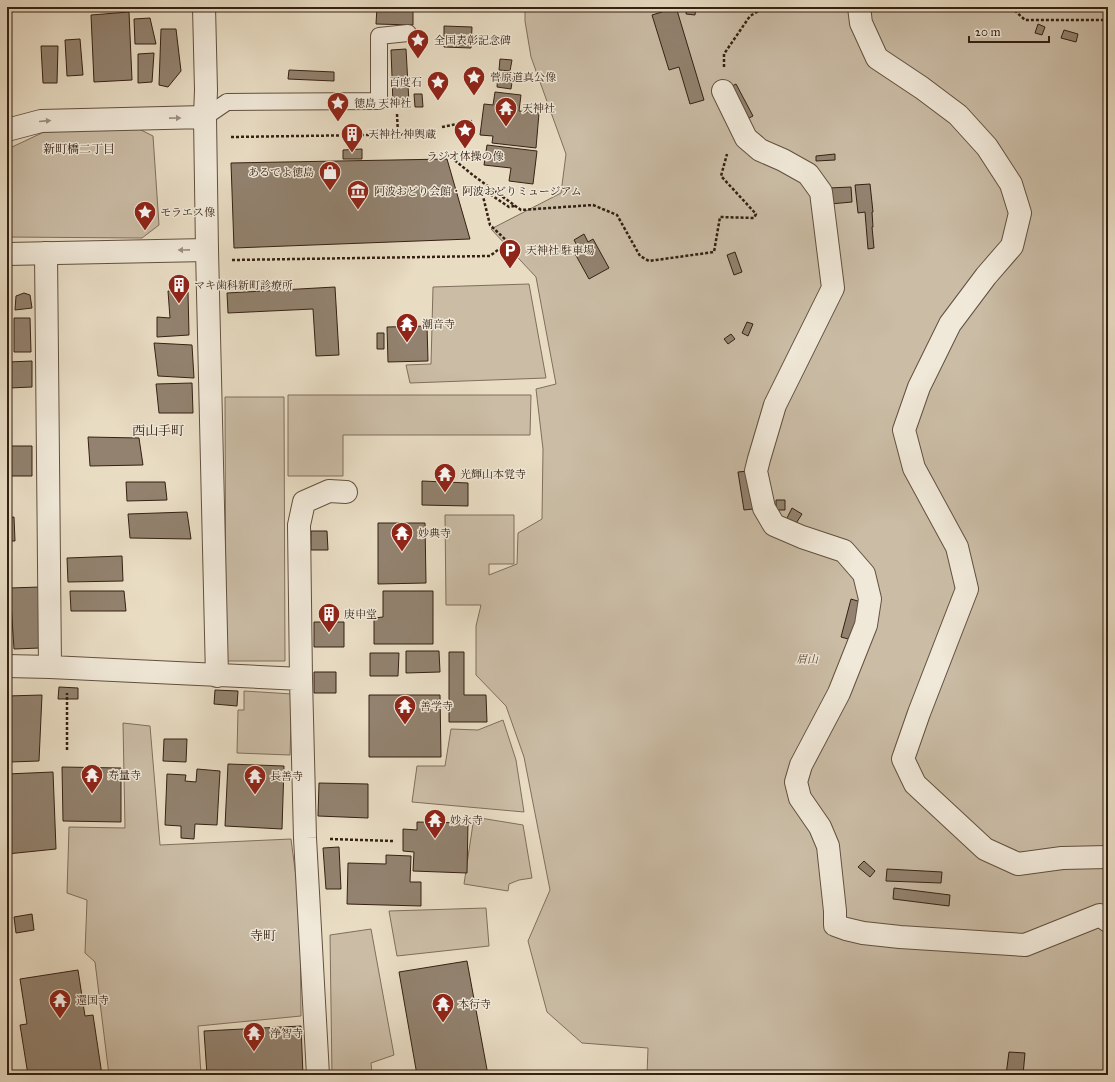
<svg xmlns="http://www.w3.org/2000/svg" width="1115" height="1082" font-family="'IM FELL Great Primer','Noto Serif JP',serif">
	<rect width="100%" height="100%" fill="#e8dcc3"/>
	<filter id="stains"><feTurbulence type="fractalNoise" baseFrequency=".005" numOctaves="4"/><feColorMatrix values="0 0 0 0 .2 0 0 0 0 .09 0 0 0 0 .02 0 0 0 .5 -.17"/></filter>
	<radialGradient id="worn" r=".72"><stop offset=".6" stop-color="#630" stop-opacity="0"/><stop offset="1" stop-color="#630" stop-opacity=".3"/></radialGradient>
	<path fill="#cabca5" stroke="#806e5c" d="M525,7H1108V1075H647L648,1048L582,1043L547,1012L528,941L550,890L524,757L506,706L476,675V626L481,605H446L445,515H514V564H489V575L517,564L518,533L542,519L543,449L536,389L556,384L536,277L491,229L561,193L566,154L531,57L525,21Z
		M137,128L153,136L159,225L142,238L7,237V147H12L44,132Z
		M529,284L546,378L410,383L406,365L431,364L433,287Z
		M288,395H531L530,435H343V476H288Z
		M225,397H284L285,661H226Z
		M244,691L292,694L290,755L237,753L238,710H244Z
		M503,720L516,760L524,812L412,802L417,766H445L451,729L478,730Z
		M123,723L150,726L160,845L291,839L300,908L301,1016L198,1026L201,1075H109L95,962L85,953L87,900L67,893L69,827L125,828Z
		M474,817L523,825L532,878L519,880L509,884L508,891L464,884Z
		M486,908L489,946L397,956L389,911Z
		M371,929L394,1055L371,1063L372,1075H332L330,935Z"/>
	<path fill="#92826f" stroke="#352113" d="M7,7H10L11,90H7Z
		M377,7H413V25L376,24Z
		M661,7H676L704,100L690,104L679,67L669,70L652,15L662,12Z
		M687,7H696L695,15L686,14Z
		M129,12L132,80L94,82L91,15Z
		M150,18L156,44H135L134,19Z
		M1038,24L1045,27L1042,35L1035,33Z
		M444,26L472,27L471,48L444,47Z
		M161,29H176L181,71L168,87L159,85Z
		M1064,30L1078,34L1076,42L1061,38Z
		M80,39L83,75L67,76L65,40Z
		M41,46H58L57,83H43Z
		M406,49L409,103L393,104L391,50Z
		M154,53L152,82L138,83V54Z
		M500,59L512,60L510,71L499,70Z
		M289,70L334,72V81L288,79Z
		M498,74L513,76L511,89L497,87Z
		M736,84L753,116L747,119L730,87Z
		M495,92L521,95L519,111L539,113L536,148L492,143L493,136L480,135L484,104L493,105Z
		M414,94H422L423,107H415Z
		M487,145L537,151L533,184L509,181L511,168L484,165Z
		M362,149V159H343V150Z
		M835,154V160L816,161V156Z
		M447,159L470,239L234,248L231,163Z
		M870,184L873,212H872L873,227H872L874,248L868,249L865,212L858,213L855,185Z
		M851,187L852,202L830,204L829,188Z
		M584,234L588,242L593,239L609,268L589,279L573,250L578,247L574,240Z
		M735,252L742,272L734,275L727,255Z
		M335,287L339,355L316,356L313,309L228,313L227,293Z
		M168,291L188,292L189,335L157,337V317L170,318Z
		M24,293L30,295L32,308L15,310L16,296Z
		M14,318H30L31,352H14Z
		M747,322L753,324L748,336L742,333Z
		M427,326L428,361L388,362L387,327Z
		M377,333H384V349H377Z
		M731,334L735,339L728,344L724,339Z
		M154,343L192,345L194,378L158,376Z
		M32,361V387L9,388L8,362Z
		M192,383L193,413H159L156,384Z
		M88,437L139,438L143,465L90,466Z
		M7,446H32V476H7Z
		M748,471L753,509L744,510L738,472Z
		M422,481L468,483V506L422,505Z
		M126,482H165L167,500L127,501Z
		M776,500H785V510H776Z
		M792,508L802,514L795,525L786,520Z
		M187,512L191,539L130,538L128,514Z
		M14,517L15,541H7V518Z
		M378,523H425L426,583L378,584Z
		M311,531H327L328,550H311Z
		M122,556L123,581L68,582L67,558Z
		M40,587V648L14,649L10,588Z
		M70,591H124L126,611H71Z
		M383,591H433V644H374V618L383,617Z
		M851,599L861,602L852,640L841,637Z
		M314,622H344V647H314Z
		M406,651H439L440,672L406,673Z
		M449,652H464V695H486L487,722H449Z
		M370,653H399L398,676H370Z
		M314,672H336V693H314Z
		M59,687L78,688V699H58Z
		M215,690L238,691L237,706L214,704Z
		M42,695L39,761L10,762L7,696Z
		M369,695H440L441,757H369Z
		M164,739H187L186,762L163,761Z
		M228,764L284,766L282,829L225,826Z
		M62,767L121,768V822L63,821Z
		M197,769L220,771L217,825L195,824L194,839L181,838V826L165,825L167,774L186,775L185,781L196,782Z
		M53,772L56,849L7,854V774Z
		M319,783L368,784V818L318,816Z
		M417,822L468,823L467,873L413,871L414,852L403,851V829L417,830Z
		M339,847L341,889H326L323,848Z
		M386,855L411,856L410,882H421V906L347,904L348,863L386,864Z
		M864,861L875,871L870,877L858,867Z
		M887,869L942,872L941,883L886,881Z
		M894,888L950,895L949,906L893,899Z
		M32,914L34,930L16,933L14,917Z
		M467,961L488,1075H417L399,972Z
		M78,970L85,1016L93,1015L102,1075H28L20,1025L27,1024L20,979Z
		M301,1026L303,1075H207L204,1031Z
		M1009,1052L1025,1053L1023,1075H1006Z"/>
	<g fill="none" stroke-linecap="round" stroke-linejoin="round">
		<g stroke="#62503f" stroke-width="18">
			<path id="service" d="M205,117L227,102L379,101V36L408,33"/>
		</g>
		<g stroke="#62503f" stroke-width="24">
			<path id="minor" d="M204,7L206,90L205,117
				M859,7L861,23L877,58L922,88L958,115L987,147L1011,184L1020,213L1012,246L986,276L950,324L919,387L904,430L914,468L957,547L967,589L919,713L903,759L915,784L985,849L1018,864L1062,858L1108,857
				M723,91L746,138L760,150L783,160L808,174L821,192L833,288L775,405L759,459L756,471L764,508L774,525L802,537L844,551L864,574L870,599L866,625L839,693L801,765L796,782L800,798L820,827L828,846L835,911V925L846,929L863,933L900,937L1025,945L1100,915L1108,921
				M207,250L217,676
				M46,253L50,667
				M7,666L50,667L301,679L305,838L318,1075
				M301,679L299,525L304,502L329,491L346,492"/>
		</g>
		<g stroke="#62503f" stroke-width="24">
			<path id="tertiary" d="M7,130L41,121L205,117L207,250L7,254"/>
		</g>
		<path stroke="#352113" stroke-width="2.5" stroke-dasharray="3 2" stroke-linecap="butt" d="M1011,7L1025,20H1108
			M724,67V54L750,16L765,7
			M397,114L398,134
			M442,127L472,121
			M231,137L436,134
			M447,154L474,176L521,210L593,205L617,215L640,256L649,261L714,252L720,217L754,218L756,214L721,176L727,154
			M232,260L490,256L508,242L490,225L481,188L509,207L515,206
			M67,750V693
			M330,839L393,841"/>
		<use href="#service" stroke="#f0e8d8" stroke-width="16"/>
		<use href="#minor" stroke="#f0e8d8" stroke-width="22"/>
		<use href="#tertiary" stroke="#f0e8d8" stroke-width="22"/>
	</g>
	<defs><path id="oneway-solid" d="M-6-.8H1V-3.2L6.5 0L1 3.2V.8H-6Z"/></defs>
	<g fill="#9c8e7f">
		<use href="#oneway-solid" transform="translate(175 118) rotate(-1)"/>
		<use href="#oneway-solid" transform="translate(45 121) rotate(-5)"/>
		<use href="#oneway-solid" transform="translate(184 250) rotate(179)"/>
	</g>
	<defs>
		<g id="sight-pin" transform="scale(1.15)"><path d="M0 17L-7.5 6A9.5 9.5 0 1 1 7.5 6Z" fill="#8f2418" stroke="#f0e8d8"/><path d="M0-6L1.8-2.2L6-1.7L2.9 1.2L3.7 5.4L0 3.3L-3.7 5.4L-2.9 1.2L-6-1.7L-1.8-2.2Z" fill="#fff"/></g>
		<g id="temple-pin" transform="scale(1.15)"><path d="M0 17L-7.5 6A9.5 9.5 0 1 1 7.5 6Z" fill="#8f2418" stroke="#f0e8d8"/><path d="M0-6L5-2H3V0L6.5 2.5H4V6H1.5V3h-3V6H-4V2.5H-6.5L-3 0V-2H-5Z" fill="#fff"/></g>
		<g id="building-pin" transform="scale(1.15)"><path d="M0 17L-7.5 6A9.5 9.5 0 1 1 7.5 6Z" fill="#8f2418" stroke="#f0e8d8"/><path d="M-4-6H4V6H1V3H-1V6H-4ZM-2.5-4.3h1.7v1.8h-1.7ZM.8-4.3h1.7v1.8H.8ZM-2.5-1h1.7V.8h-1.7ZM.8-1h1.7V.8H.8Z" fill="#fff"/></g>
		<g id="shop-pin" transform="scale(1.15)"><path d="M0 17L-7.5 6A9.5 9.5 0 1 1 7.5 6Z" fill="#8f2418" stroke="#f0e8d8"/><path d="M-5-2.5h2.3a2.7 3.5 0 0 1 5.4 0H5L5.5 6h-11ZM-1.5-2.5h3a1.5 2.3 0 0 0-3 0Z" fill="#fff"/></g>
		<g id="museum-pin" transform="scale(1.15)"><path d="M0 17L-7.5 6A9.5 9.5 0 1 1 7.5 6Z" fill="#8f2418" stroke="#f0e8d8"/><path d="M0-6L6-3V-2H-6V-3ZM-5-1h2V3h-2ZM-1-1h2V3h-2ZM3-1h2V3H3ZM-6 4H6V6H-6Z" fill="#fff"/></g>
		<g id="parking-pin" transform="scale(1.15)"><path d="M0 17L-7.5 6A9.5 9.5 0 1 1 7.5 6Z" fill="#8f2418" stroke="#f0e8d8"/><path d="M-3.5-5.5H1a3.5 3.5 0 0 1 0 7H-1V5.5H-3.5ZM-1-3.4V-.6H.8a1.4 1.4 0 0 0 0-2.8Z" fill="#fff"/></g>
	</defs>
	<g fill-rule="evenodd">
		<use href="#sight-pin" x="418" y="40"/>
		<use href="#sight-pin" x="474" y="77"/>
		<use href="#sight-pin" x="438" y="82"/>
		<use href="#sight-pin" x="338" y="103"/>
		<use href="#temple-pin" x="506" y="108"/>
		<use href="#sight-pin" x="465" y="130"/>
		<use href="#building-pin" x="352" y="134"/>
		<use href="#shop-pin" x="330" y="172"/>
		<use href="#museum-pin" x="358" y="191"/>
		<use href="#sight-pin" x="145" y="212"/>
		<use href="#parking-pin" x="510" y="250"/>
		<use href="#building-pin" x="179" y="285"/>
		<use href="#temple-pin" x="407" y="324"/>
		<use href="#temple-pin" x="445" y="474"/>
		<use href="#temple-pin" x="402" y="533"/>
		<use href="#building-pin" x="329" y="614"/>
		<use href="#temple-pin" x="405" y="706"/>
		<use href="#temple-pin" x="92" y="775"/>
		<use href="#temple-pin" x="255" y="776"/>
		<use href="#temple-pin" x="435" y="820"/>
		<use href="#temple-pin" x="60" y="1000"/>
		<use href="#temple-pin" x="443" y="1004"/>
		<use href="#temple-pin" x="254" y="1033"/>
	</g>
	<g text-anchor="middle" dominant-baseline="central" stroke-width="3" stroke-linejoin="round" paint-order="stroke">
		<g font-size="11" fill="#352113" stroke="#f0e8d8" text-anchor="start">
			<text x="434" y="40">全国表彰記念碑</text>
			<text x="490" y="77">菅原道真公像</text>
			<text x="422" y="82" text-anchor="end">百度石</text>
			<text x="354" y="103">徳島 天神社</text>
			<text x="522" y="108">天神社</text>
			<text x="368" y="134">天神社 神輿蔵</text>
			<text x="465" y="156" text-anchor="middle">ラジオ体操の像</text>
			<text x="314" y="172" text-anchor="end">あるでよ徳島</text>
			<text x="374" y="191">阿波おどり会館・阿波おどりミュージアム</text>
			<text x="160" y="212">モラエス像</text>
			<text x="526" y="250">天神社 駐車場</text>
			<text x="194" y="285">マキ歯科新町診療所</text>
			<text x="422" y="324">潮音寺</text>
			<text x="460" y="474">光輝山本覚寺</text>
			<text x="418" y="533">妙典寺</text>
			<text x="344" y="614">庚申堂</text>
			<text x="420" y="706">善学寺</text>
			<text x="108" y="775">寿量寺</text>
			<text x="270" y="776">長善寺</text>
			<text x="450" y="820">妙永寺</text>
			<text x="76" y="1000">還国寺</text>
			<text x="458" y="1004">本行寺</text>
			<text x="270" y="1033">浄智寺</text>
		</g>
		<g font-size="11" font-style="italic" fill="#5a4838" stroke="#f0e8d8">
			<text x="807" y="659">眉山</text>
		</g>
		<g font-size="12" fill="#352113" stroke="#f0e8d8">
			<text x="79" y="149">新町橋二丁目</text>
		</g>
		<g font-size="13" fill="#352113" stroke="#f0e8d8">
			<text x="158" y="431">西山手町</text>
			<text x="263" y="936">寺町</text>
		</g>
	</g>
	<rect width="1115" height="1082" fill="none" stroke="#e8dcc3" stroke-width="24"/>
	<rect x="8" y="8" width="1099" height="1066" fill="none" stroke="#352113" stroke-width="2"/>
	<rect x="12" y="12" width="1091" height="1058" fill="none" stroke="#352113"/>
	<path d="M969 36v6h80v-6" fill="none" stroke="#352113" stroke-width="2"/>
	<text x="975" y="36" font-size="12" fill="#352113" stroke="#f0e8d8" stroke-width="3" paint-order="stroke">20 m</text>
	<rect width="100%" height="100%" filter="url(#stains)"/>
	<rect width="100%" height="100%" fill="url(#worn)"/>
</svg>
